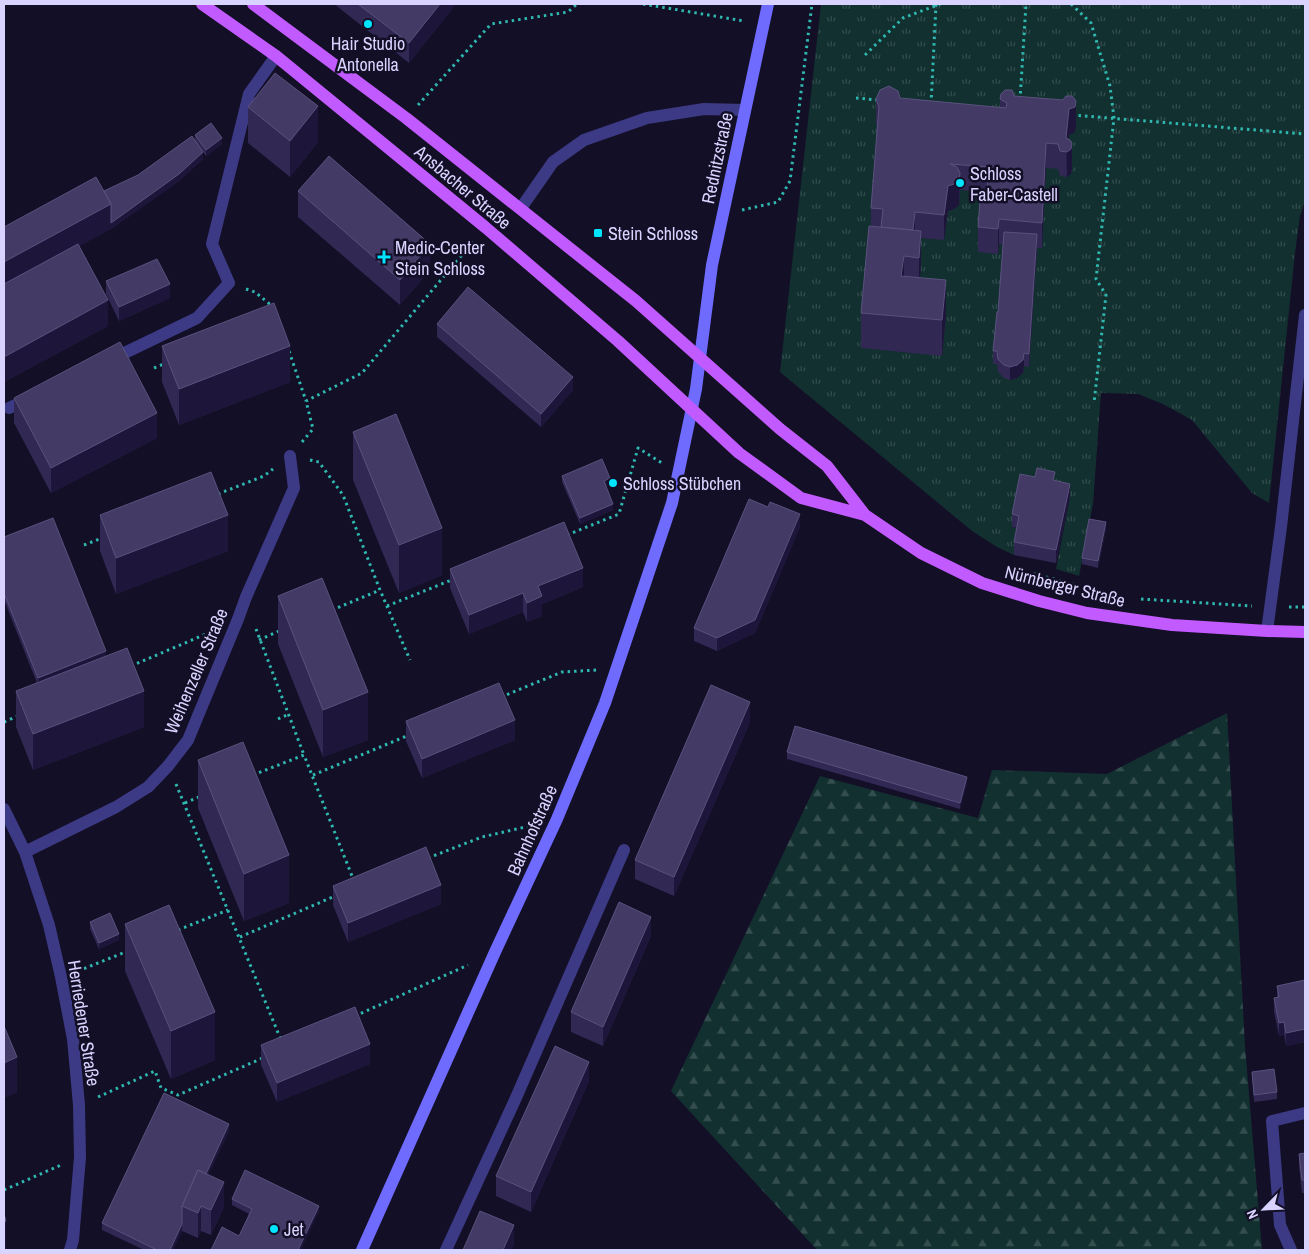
<svg xmlns="http://www.w3.org/2000/svg" width="1309" height="1254" font-family="'Archivo Narrow',sans-serif">
	<defs>
		<pattern id="forest-firs" width="22" height="20" patternUnits="userSpaceOnUse" patternTransform="scale(1.25)"><rect width="22" height="20" fill="#12302f"/><path d="M5 1l3.5 6h-7zM16 11l3.5 6h-7z" fill="#344d4e"/></pattern>
		<pattern id="park-tufts" width="24" height="20" patternUnits="userSpaceOnUse" patternTransform="scale(1.25)"><rect width="24" height="20" fill="#12302f"/><path d="M3 7l-1-3M5 7V3M7 7l1-3M15 17l-1-3M17 17v-4M19 17l1-3" fill="none" stroke="#344d4e"/></pattern>
	</defs>
	<rect width="100%" height="100%" fill="#130f26"/>
	<path fill="url(#forest-firs)" d="M1227,713L1245,1046L1262,1250H817L671,1091L820,776L978,818L992,770L1107,774Z"/>
	<path fill="url(#park-tufts)" d="M821,4H1305V201L1300,216L1295,253L1269,503L1252,493L1192,420L1163,404L1138,394L1101,393L1093,504L1079,576L1056,569L1070,497L1012,527L1019,529L1014,555L997,547L972,531L780,372Z"/>
	<g fill="none" stroke-linecap="round" stroke-linejoin="round">
		<path stroke="#2fb8b0" stroke-width="3" stroke-dasharray="2.5 4" stroke-linecap="butt" d="M643,4L744,21
			M1071,4L1091,23L1110,86L1114,118L1096,279L1106,295L1094,403
			M865,55L903,18L940,4
			M856,98L878,100
			M1020,100L1026,4
			M931,104L936,5
			M418,105L491,24L568,12L577,4
			M1072,115L1305,134
			M742,210L778,202L790,181L812,4
			M246,289L255,292L272,306
			M289,351L306,401
			M154,368L166,363
			M302,442L313,429L306,401L362,373L473,242
			M310,460L319,462L343,495L380,590L410,660
			M218,494L264,476L273,469
			M567,535L619,514L638,448L662,463
			M84,545L102,538
			M1027,575L1035,574L1113,595
			M1141,599L1252,606
			M387,606L454,579
			M1289,607H1305
			M332,610L380,590
			M256,629L304,755
			M259,640L279,631
			M131,666L213,631
			M501,697L562,672L597,670
			M278,719L289,714
			M4,722L18,716
			M253,775L304,755L354,881
			M313,775L409,735
			M176,784L281,1040
			M185,803L201,796
			M428,858L482,837L534,825
			M178,930L228,910
			M240,937L335,896
			M78,971L128,951
			M355,1016L468,965
			M98,1097L155,1071L161,1088L178,1095L265,1057
			M4,1190L61,1165"/>
		<path stroke="#3d3a85" stroke-width="12" d="M521,208L553,162L584,140L647,118L704,109L745,110
			M110,360L197,318L229,283L212,244L249,94L276,56
			M9,408L29,399
			M1267,631L1281,527L1305,315
			M446,1250L515,1100L624,850"/>
		<path stroke="#3d3a85" stroke-width="12" d="M4,809L25,852L49,925L61,977L73,1039L79,1105L80,1157L73,1240L70,1250
			M25,852L116,807L148,787L168,766L188,740L238,619L246,597L294,488L290,456
			M1291,1250L1280,1225L1272,1121L1305,1113"/>
		<path stroke="#6f6bff" stroke-width="12" d="M362,1250L495,952L557,819L605,703L672,503L696,389L712,265L768,4"/>
		<path stroke="#c25bff" stroke-width="12" d="M202,4L276,56L485,227L618,341L739,453L801,498L865,515
			M253,4L406,118L636,301L780,429L827,466L865,515L921,553L982,583L1039,601L1087,613L1172,625L1267,631L1305,632"/>
	</g>
	<path fill="#312854" d="M334,4H456L409,63Z
		M1014,96L1076,126L1075,132L1069,135V139L1072,169L1071,174L1067,177L1060,176L1058,169L1046,168L1042,248H1037L1029,367L1024,366L1023,373L1017,378L1010,380L1004,378L998,372L997,364H993V351L998,312L1003,245L999,244L998,254L978,252V227L986,200L987,192L960,190L959,205L954,209L948,211L944,240L921,238L920,278L946,316L942,356L861,348V313L871,226V208L877,128L876,124V99L900,98L1000,108V99Z
		M248,107L318,142L290,177L248,143Z
		M195,135L222,144L206,156L203,152V159L179,181L111,229L79,246L108,326L4,382L104,191L138,175L195,140Z
		M298,191L430,270L400,305L298,217Z
		M106,281L170,298L119,321L106,294Z
		M437,324L573,390L541,427L437,337Z
		M162,346L290,382L179,425L162,382Z
		M14,398L157,438L51,493L14,423Z
		M353,432L442,575L399,593L353,480Z
		M562,476L610,485L606,486L613,510L580,524L562,482Z
		M1055,481L1070,497L1056,563L1014,555V542L1017,528L1012,527V514Z
		M768,507L800,527L755,633L717,651L694,641V628Z
		M100,515L228,551L116,594L100,551Z
		M1106,529L1098,568L1082,564V558Z
		M4,537L106,656L144,727L33,770L16,727V691L37,683L4,600Z
		M450,569L583,587L542,604V616L527,622L523,612L469,634L450,588Z
		M278,596L368,740L323,757L278,644Z
		M406,721L515,740L422,778L406,741Z
		M750,722L674,896L635,879V860Z
		M787,752L967,783L960,809L787,759Z
		M198,760L289,903L244,921L198,808Z
		M333,886L441,904L348,942L333,905Z
		M90,922L119,940L99,949L90,929Z
		M125,924L215,1060L171,1079L125,971Z
		M651,936L603,1046L571,1032V1012Z
		M1305,980V1042L1286,1046L1284,1035L1279,1036L1274,1012V998H1277V986Z
		M261,1045L370,1064L277,1102L261,1065Z
		M1252,1072L1277,1092V1099L1254,1102Z
		M589,1081L531,1212L496,1196V1176Z
		M229,1131L208,1175L224,1207L211,1235L201,1231L198,1238L182,1231L173,1250H144L102,1230V1223Z
		M1305,1153V1193H1302L1299,1167V1154Z
		M232,1199L319,1212L239,1236L249,1214L232,1205Z"/>
	<path fill="#1d163a" d="M440,4H456L409,63V43Z
		M1076,101V126L1075,132L1069,135L1068,151L1072,143V169L1071,174L1067,177L1066,138L1069,109Z
		M318,106V142L290,177V141Z
		M222,138V144L206,156V150Z
		M1046,143V168L1042,248V223Z
		M203,152V159L179,181L111,229L4,287V262Z
		M960,173L959,205L954,209L948,211L944,240V215L948,186Z
		M915,212V237L912,240Z
		M999,219V244L998,254V229Z
		M921,231V266L919,294V258Z
		M1037,234V247L1029,367V354Z
		M430,244V270L400,305V280Z
		M904,256V292L901,276Z
		M946,280V316L942,356V320Z
		M170,284V298L119,321V307Z
		M108,300V326L4,382V357Z
		M290,346V382L179,425V389Z
		M1024,353V366L1023,373L1017,378L1010,380V367Z
		M573,377V390L541,427V414Z
		M157,413V438L51,493V468Z
		M610,478V485L604,487V481Z
		M1070,484V497L1056,563V550Z
		M613,504V510L580,524V518Z
		M800,514V527L755,633L717,651V638Z
		M228,515V551L116,594V558Z
		M1106,522V529L1098,568V561Z
		M442,528V575L399,593V545Z
		M583,568V587L542,604V616L527,622V603L538,586Z
		M523,593V612L469,634V615Z
		M106,651V658L38,685V678Z
		M144,691V727L33,770V734Z
		M368,692V740L323,757V710Z
		M750,702V722L674,896V877Z
		M515,720V740L422,778V759Z
		M967,777V783L960,809V803Z
		M289,855V903L244,921V874Z
		M441,885V904L348,942V923Z
		M651,917V936L603,1046V1027Z
		M119,934V940L99,949V943Z
		M215,1012V1060L171,1079V1031Z
		M1284,1022V1035L1279,1036V1023Z
		M1305,1029V1042L1286,1046V1033Z
		M370,1044V1064L277,1102V1083Z
		M17,1057V1093L4,1098V1063Z
		M589,1062V1081L531,1212V1192Z
		M229,1124V1131L192,1210L189,1209Z
		M224,1182V1207L211,1235V1210Z
		M201,1206V1231L198,1238V1213Z
		M319,1206V1212L301,1250H298Z
		M6,1221V1250H4V1222Z
		M182,1224V1231L173,1250H170Z
		M514,1225V1245L511,1250H503Z"/>
	<path fill="#433a66" stroke="#5a527e" d="M358,4H440L409,43Z
		M275,73L318,106L290,141L248,107Z
		M889,86L898,91L900,98L1006,108L1007,103L1000,99L1001,94L1005,90H1012L1014,96L1063,100L1066,96H1072L1076,101L1075,107L1069,109L1066,138L1070,140L1072,143L1071,149L1067,152L1060,151L1058,144L1046,143L1042,223L999,219L998,229L978,227L980,200H986L989,167L950,164L957,167L960,173L959,180L954,184L948,186L944,215L915,212L913,230L881,227L883,209L871,208L879,107L876,99L880,90Z
		M211,123L222,138L206,150L195,135Z
		M192,136L203,152L179,174L111,223V204L104,191L138,175Z
		M329,156L430,244L400,280L298,191Z
		M96,177L111,204L4,262V227Z
		M869,226L921,231L919,258L904,256L901,276L946,280L942,320L861,313Z
		M1004,232L1037,234L1029,354L1024,353L1023,360L1017,365L1010,367L1004,365L998,359L997,351H993L997,312H998Z
		M78,244L108,300L4,357V284Z
		M157,259L170,284L119,307L106,281Z
		M468,287L573,377L541,414L437,324Z
		M274,303L290,346L179,389L162,346Z
		M120,342L157,413L51,468L14,398Z
		M396,414L442,528L399,545L353,432Z
		M602,459L610,478L604,481L613,504L580,518L562,476Z
		M1037,468L1055,472L1053,480L1070,484L1056,550L1014,542L1019,516L1012,514L1020,474L1035,477Z
		M211,472L228,515L116,558L100,515Z
		M749,499L768,507L770,502L800,514L755,620L717,638L694,628Z
		M53,518L106,651L38,678L4,593V537Z
		M1089,519L1106,522L1098,561L1082,558Z
		M564,522L583,568L538,586L542,596L527,603L523,593L469,615L450,569Z
		M322,578L368,692L323,710L278,596Z
		M127,648L144,691L33,734L16,691Z
		M499,683L515,720L422,759L406,721Z
		M711,685L750,702L674,877L635,860Z
		M795,726L967,777L960,803L787,752Z
		M243,742L289,855L244,874L198,760Z
		M426,847L441,885L348,923L333,886Z
		M619,902L651,917L603,1027L571,1012Z
		M169,905L215,1012L171,1031L125,924Z
		M110,913L119,934L99,943L90,922Z
		M1305,980V1029L1286,1033L1284,1022L1279,1023L1274,998L1279,997L1277,986Z
		M355,1007L370,1044L277,1083L261,1045Z
		M4,1026L17,1057L4,1063Z
		M555,1046L589,1062L531,1192L496,1176Z
		M1274,1069L1277,1092L1254,1095L1252,1072Z
		M164,1093L229,1124L206,1174L198,1170L182,1206V1224L170,1250H157L102,1223Z
		M1305,1153V1180H1302L1299,1154Z
		M198,1170L224,1182L211,1210L201,1206L198,1213L182,1206Z
		M245,1170L319,1206L298,1250H211L222,1227L239,1236L252,1209L232,1199Z
		M480,1211L514,1225L503,1250H463Z
		M4,1214L6,1221L4,1222Z"/>
	<g fill="#00e5ff" stroke="#130f26" stroke-width="2">
		<circle cx="368" cy="24" r="5"/>
		<circle cx="960" cy="183" r="5"/>
		<rect x="593" y="228" width="10" height="10" rx="2.5"/>
		<path d="M381.5 249.5h5v5h5v5h-5v5h-5v-5h-5v-5h5z"/>
		<circle cx="613" cy="483" r="5"/>
		<circle cx="274" cy="1229" r="5"/>
	</g>
	<g text-anchor="middle" dominant-baseline="central" stroke-width="5" stroke-linejoin="round" paint-order="stroke">
		<g font-size="18" fill="#d9d4ff" stroke="#130f26" text-anchor="start">
			<text x="368" y="43" text-anchor="middle">Hair Studio<tspan x="368" dy="21">Antonella</tspan></text>
			<text x="970" y="173">Schloss<tspan x="970" dy="21">Faber-Castell</tspan></text>
			<text x="608" y="233">Stein Schloss</text>
			<text x="395" y="247">Medic-Center<tspan x="395" dy="21">Stein Schloss</tspan></text>
			<text x="623" y="483">Schloss Stübchen</text>
			<text x="284" y="1229">Jet</text>
		</g>
		<g font-size="18" fill="#d9d4ff" stroke="#130f26">
			<text transform="translate(717 158) rotate(-78)">Rednitzstraße</text>
			<text transform="translate(463 187) rotate(40)">Ansbacher Straße</text>
			<text transform="translate(1065 586) rotate(14)">Nürnberger Straße</text>
			<text transform="translate(196 671) rotate(-67)">Weihenzeller Straße</text>
			<text transform="translate(532 830) rotate(-66)">Bahnhofstraße</text>
			<text transform="translate(84 1023) rotate(81)">Herriedener Straße</text>
		</g>
	</g>
	<rect width="1309" height="1254" fill="none" stroke="#d9d4ff" stroke-width="10"/>
	<g transform="translate(1264 1209) rotate(246)" stroke="#130f26" stroke-width="4" paint-order="stroke">
	<path d="M0-4L9 19L0 12L-9 19Z" fill="#d9d4ff"/>
	<text y="-8" font-size="14" font-weight="bold" text-anchor="middle" fill="#d9d4ff">N</text>
	</g>
</svg>
